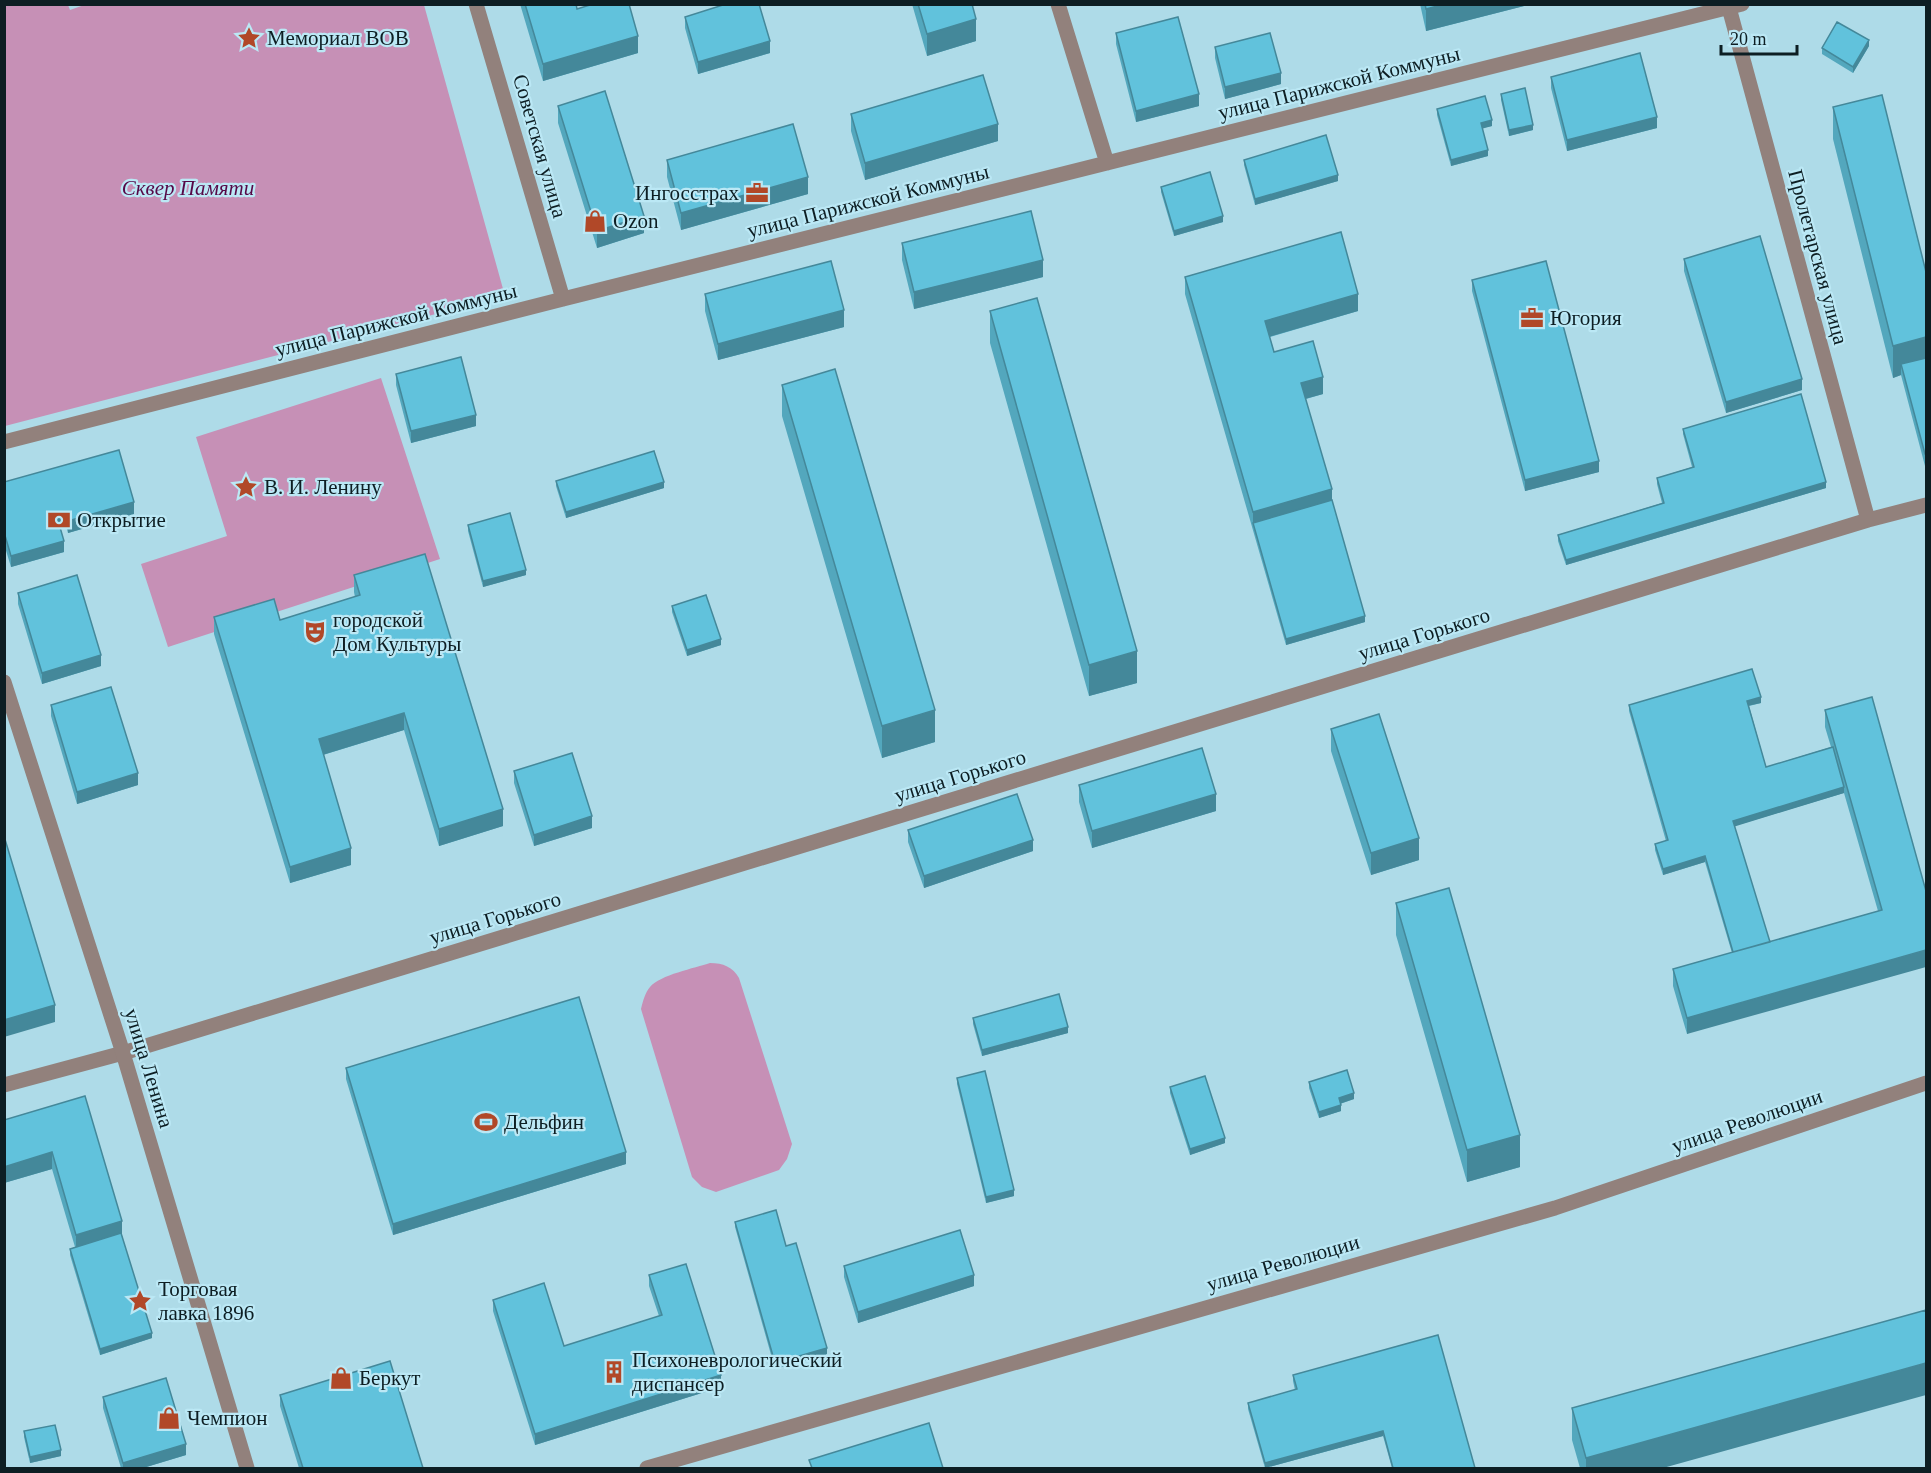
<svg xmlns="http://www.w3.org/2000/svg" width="1931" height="1473" font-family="Georgia,serif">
	<rect width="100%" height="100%" fill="#aedbe8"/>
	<path fill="#c690b6" d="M87,4L424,5L505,296L5,426V5H68L70,10Z
		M381,378L440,559L168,647L141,564L227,536L196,437Z
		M710,963C723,963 733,967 739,978L792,1144L787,1159L779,1170L716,1192L702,1187L692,1177L641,1009C643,1001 645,993 650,987C660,975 695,968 710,963Z"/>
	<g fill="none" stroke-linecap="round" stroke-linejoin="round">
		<path stroke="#92817c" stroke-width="15" d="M476,4L563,299
			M1058,4L1107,163
			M1728,4L1868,520
			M4,442L563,299L1742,4
			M4,1085L123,1053L1868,520L1926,505
			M647,1468L1555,1208L1926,1083"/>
		<path stroke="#92817c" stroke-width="15" d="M4,682L123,1053L247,1468"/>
	</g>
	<path fill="#53a7bd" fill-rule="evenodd" d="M520,4H576L577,9L638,53L543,81Z
		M912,4H972L976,41L927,56Z
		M1420,4H1532L1426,31Z
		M685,17L770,53L698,74L685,28Z
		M1116,33L1199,106L1136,122L1116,44Z
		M1869,46L1853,73L1822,54V48Z
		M1215,47L1281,84L1225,99L1215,58Z
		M1551,77L1657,128L1567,151L1551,88Z
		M1501,94L1533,130L1509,136L1501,100Z
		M558,106L644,233L597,248L558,123Z
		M1833,107L1926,272V465L1925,466L1901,375L1893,378L1833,139Z
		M1437,109L1492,126L1482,128L1488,156L1451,166L1437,115Z
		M851,114L998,141L865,180L851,131Z
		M667,160L808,194L681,230L667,177Z
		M1244,160L1338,181L1255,205L1244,165Z
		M1161,187L1223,222L1174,236L1161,192Z
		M902,243L1043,277L914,309L902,260Z
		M1684,259L1802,390L1726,413L1684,271Z
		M1185,277L1358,311L1270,337L1274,352L1323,394L1306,399L1332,500L1365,622L1286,645L1185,294Z
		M1472,280L1599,472L1525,491L1472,291Z
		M705,294L844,327L718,360L705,311Z
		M990,311L1137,683L1089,696L990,343Z
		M396,374L476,426L411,443L396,385Z
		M782,385L935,742L882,758L782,416Z
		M1683,429L1826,488L1566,565L1558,541V535L1662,503L1657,484V478L1692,467L1683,434Z
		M556,481L664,488L566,518L556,486Z
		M4,482L134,514L68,533L66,526L60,527L64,552L11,567L4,544Z
		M468,525L526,575L483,587L468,531Z
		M354,575L503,826L439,846L404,730L323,755L351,865L290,883L214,634V617L280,620L355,597L354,592Z
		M18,593L101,666L42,684L18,604Z
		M672,606L721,645L687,656L672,612Z
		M1761,703L1749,706L1766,767L1831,747L1825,727V710L1926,891L1687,1034L1673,986V969L1732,953L1705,862L1663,875L1655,850V844L1666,841L1629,711V705ZM1844,793L1878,911L1770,942L1734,826Z
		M51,705L138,785L77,804L51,716Z
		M1331,729L1419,860L1371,875L1331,751Z
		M514,771L592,828L534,846L514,783Z
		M1079,785L1216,811L1092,848L1079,802Z
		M908,830L1033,851L924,888L908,842Z
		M1396,903L1520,1167L1467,1182L1396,935Z
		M973,1018L1068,1033L982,1056L973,1024Z
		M346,1068L626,1164L393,1235L346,1079Z
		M957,1078L1014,1196L986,1203L957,1084Z
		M1309,1082L1354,1099L1340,1104L1341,1111L1319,1118L1309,1088Z
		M1170,1087L1225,1143L1190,1155L1170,1093Z
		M85,1096L122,1236L152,1338L100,1355L70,1255V1249L75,1247L52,1169L4,1183Z
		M735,1222L827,1354L775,1369L735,1227Z
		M844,1266L974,1286L858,1323L844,1277Z
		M649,1275L721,1387L535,1445L493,1311V1300L564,1346L659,1316L649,1286Z
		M1293,1375L1475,1468H1392L1383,1436L1265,1468L1248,1409V1403L1295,1390L1293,1381Z
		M280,1395L423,1468H299L280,1406Z
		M103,1397L186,1455L143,1468H121L103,1408Z
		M1572,1408L1663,1468H1580L1572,1440Z
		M24,1431L61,1456L30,1463L24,1437Z"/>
	<path fill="#44889a" d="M1445,4H1532L1426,31V9Z
		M976,19V41L927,56V34Z
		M638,36V53L543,81V64Z
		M1869,40V46L1853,73V67Z
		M770,41V53L698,74V62Z
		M1281,73V84L1225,99V87Z
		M1199,94V106L1136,122V111Z
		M1657,117V128L1567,151V140Z
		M1492,120V126L1481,129V123Z
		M998,124V141L865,180V163Z
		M1533,125V130L1509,136V130Z
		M1488,150V156L1451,166V160Z
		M1338,175V181L1255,205V199Z
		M808,177V194L681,230V213Z
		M644,216V233L597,248V231Z
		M1223,216V222L1174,236V231Z
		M1043,260V277L914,309V292Z
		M1358,294V311L1265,338V321Z
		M844,310V327L718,360V344Z
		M1926,337V369L1901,364V375L1893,378V346Z
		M1323,377V394L1301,400V383Z
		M1802,379V390L1726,413V402Z
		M476,415V426L411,443V431Z
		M1925,454H1926V465L1925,466Z
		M1599,461V472L1525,491V480Z
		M664,482V488L566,518V512Z
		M1826,482V488L1566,565V560Z
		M1332,489V505L1253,523V512Z
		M134,502V514L68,533V521Z
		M66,514V526L57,528V517Z
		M64,541V552L11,567V556Z
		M526,570V575L483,587V581Z
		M1365,616V622L1286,645V639Z
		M721,639V645L687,656V650Z
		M1137,651V683L1089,696V665Z
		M101,655V666L42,684V673Z
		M1761,697V703L1747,706V701Z
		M935,710V742L882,758V726Z
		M404,713V730L319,756V739Z
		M138,773V785L77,804V792Z
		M1844,787V793L1733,827V821Z
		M1216,794V811L1092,848V831Z
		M503,809V826L439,846V829Z
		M592,816V828L534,846V835Z
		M1419,838V860L1371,875V853Z
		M1033,840V851L924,888V876Z
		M351,848V865L290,883V867Z
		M1705,856V862L1663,875V869Z
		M1926,950V967L1687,1034V1018Z
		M55,1005V1022L4,1037V1020Z
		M1068,1027V1033L982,1056V1050Z
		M1354,1093V1099L1339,1104V1098Z
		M1341,1105V1111L1319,1118V1112Z
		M1520,1135V1167L1467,1182V1150Z
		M1225,1138V1143L1190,1155V1149Z
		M52,1152V1169L4,1183V1167Z
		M626,1152V1164L393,1235V1224Z
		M1014,1190V1196L986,1203V1197Z
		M122,1221V1238L76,1252V1235Z
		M974,1275V1286L858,1323V1312Z
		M152,1333V1338L100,1355V1349Z
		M827,1348V1354L775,1369V1363Z
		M1926,1363V1395L1663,1468H1586V1458Z
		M721,1375V1387L535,1445V1434Z
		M1383,1431V1436L1265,1468V1463Z
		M186,1444V1455L143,1468H123V1463Z
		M61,1450V1456L30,1463V1457Z"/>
	<path fill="#61c2dc" stroke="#44889a" stroke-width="1.5" d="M525,4H576L577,9L593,4H629L638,36L543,64Z
		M726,4H759L770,41L698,62L685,17Z
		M918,4H972L976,19L927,34Z
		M1425,4H1445L1426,9Z
		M1178,17L1199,94L1136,111L1116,33Z
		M1837,22L1869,40L1853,67L1822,48Z
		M1270,33L1281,73L1225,87L1215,47Z
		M1640,53L1657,117L1567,140L1551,77Z
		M983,75L998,124L865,163L851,114Z
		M1525,88L1533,125L1509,130L1501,94Z
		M605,91L644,216L597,231L558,106Z
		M1882,95L1926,272V337L1893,346L1833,107Z
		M1485,96L1492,120L1481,123L1488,150L1451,160L1437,109Z
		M793,124L808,177L681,213L667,160Z
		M1326,135L1338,175L1255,199L1244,160Z
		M1210,172L1223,216L1174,231L1161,187Z
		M1031,211L1043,260L914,292L902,243Z
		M1341,232L1358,294L1265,321L1274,352L1313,341L1323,377L1301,383L1332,489L1253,512L1185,277Z
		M1760,236L1802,379L1726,402L1684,259Z
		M831,261L844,310L718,344L705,294Z
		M1546,261L1599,461L1525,480L1472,280Z
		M1037,298L1137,651L1089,665L990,311Z
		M461,357L476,415L411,431L396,374Z
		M1926,358V454H1925L1901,364Z
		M835,369L935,710L882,726L782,385Z
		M1801,394L1826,482L1566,560L1558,535L1664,503L1657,478L1694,467L1683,429Z
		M119,450L134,502L68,521L66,514L57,517L64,541L11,556L4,532V482Z
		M654,451L664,482L566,512L556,481Z
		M1332,500L1365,616L1286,639L1253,523Z
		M510,513L526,570L483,581L468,525Z
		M425,554L503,809L439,829L404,713L319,739L351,848L290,867L214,617L274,599L280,620L360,595L354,575Z
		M77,575L101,655L42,673L18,593Z
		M706,595L721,639L687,650L672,606Z
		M1752,669L1761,697L1747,701L1766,767L1833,747L1844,787L1733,821L1770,942L1733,952L1705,856L1663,869L1655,844L1668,840L1629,705Z
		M111,687L138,773L77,792L51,705Z
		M1872,697L1926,891V950L1687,1018L1673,969L1882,910L1825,710Z
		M1379,714L1419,838L1371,853L1331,729Z
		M1202,748L1216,794L1092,831L1079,785Z
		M572,753L592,816L534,835L514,771Z
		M1017,794L1033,840L924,876L908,830Z
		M4,836L55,1005L4,1020Z
		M1449,888L1520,1135L1467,1150L1396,903Z
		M1059,994L1068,1027L982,1050L973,1018Z
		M579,997L626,1152L393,1224L346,1068Z
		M1347,1070L1354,1093L1339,1098L1341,1105L1319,1112L1309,1082Z
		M985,1071L1014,1190L986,1197L957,1078Z
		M1205,1076L1225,1138L1190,1149L1170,1087Z
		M85,1096L122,1221L76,1235L52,1152L4,1167V1120Z
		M776,1210L786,1246L796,1243L827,1348L775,1363L735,1222Z
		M960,1230L974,1275L858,1312L844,1266Z
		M121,1233L152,1333L100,1349L70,1249Z
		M686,1264L721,1375L535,1434L493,1300L544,1283L564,1346L662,1315L649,1275Z
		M1926,1310V1363L1586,1458L1572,1408Z
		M1438,1335L1475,1468H1393L1383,1431L1265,1463L1248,1403L1297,1389L1293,1375Z
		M390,1361L423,1468H303L280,1395Z
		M166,1378L186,1444L123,1463L103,1397Z
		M929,1423L943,1468H812L809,1460Z
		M55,1425L61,1450L30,1457L24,1431Z"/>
	<defs>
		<g id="sight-bare" transform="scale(1.8)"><path d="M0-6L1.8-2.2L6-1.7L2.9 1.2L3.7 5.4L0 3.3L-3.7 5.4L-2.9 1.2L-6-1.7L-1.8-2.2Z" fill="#b14828" stroke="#bbe8f5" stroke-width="2.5" paint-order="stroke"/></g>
		<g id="office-bare" transform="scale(1.8)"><path d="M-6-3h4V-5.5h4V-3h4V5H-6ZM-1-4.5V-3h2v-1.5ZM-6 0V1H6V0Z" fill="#b14828" stroke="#bbe8f5" stroke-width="2.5" paint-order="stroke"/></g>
		<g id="shop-bare" transform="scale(1.8)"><path d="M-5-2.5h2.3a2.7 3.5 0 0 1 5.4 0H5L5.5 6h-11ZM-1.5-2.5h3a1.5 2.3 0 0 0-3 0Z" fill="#b14828" stroke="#bbe8f5" stroke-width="2.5" paint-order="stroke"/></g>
		<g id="bank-bare" transform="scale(1.8)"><path d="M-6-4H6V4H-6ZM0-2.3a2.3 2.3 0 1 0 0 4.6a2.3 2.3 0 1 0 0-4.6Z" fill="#b14828" stroke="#bbe8f5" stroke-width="2.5" paint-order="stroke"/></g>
		<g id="theatre-bare" transform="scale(1.8)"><path d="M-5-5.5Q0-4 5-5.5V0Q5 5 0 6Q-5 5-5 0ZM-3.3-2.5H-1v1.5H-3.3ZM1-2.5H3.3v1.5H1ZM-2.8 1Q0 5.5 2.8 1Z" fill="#b14828" stroke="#bbe8f5" stroke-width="2.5" paint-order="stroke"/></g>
		<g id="stadium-bare" transform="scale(1.8)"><path d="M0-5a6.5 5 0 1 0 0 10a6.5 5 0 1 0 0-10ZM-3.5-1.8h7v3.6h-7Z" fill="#b14828" stroke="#bbe8f5" stroke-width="2.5" paint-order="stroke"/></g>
		<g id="building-bare" transform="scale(1.8)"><path d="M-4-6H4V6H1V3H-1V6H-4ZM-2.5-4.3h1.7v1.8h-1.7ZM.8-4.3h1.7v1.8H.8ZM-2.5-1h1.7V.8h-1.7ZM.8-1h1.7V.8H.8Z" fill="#b14828" stroke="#bbe8f5" stroke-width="2.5" paint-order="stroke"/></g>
	</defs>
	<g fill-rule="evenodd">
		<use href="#sight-bare" x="249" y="38"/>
		<use href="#office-bare" x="757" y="193"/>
		<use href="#shop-bare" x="595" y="221"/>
		<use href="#office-bare" x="1532" y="318"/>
		<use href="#sight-bare" x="246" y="487"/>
		<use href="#bank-bare" x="59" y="520"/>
		<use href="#theatre-bare" x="315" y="632"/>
		<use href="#stadium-bare" x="486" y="1122"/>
		<use href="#sight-bare" x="140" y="1301"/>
		<use href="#building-bare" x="614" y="1372"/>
		<use href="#shop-bare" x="341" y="1378"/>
		<use href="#shop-bare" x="169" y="1418"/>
	</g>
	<g text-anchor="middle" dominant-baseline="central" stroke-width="4.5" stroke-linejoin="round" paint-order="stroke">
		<g font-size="21" fill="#0d1e23" stroke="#bbe8f5" text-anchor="start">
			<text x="267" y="38">Мемориал ВОВ</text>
			<text x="739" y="193" text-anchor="end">Ингосстрах</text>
			<text x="613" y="221">Ozon</text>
			<text x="1550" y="318">Югория</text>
			<text x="264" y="487">В. И. Ленину</text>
			<text x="77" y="520">Открытие</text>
			<text x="333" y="620">городской<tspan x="333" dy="24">Дом Культуры</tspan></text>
			<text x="504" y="1122">Дельфин</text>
			<text x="158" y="1289">Торговая<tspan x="158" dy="24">лавка 1896</tspan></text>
			<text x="632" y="1360">Психоневрологический<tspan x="632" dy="24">диспансер</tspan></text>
			<text x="359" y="1378">Беркут</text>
			<text x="187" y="1418">Чемпион</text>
		</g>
		<g font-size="21" fill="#0d1e23" stroke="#bbe8f5">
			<text transform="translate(1339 83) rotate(-14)">улица Парижской Коммуны</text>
			<text transform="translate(540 146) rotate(74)">Советская улица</text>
			<text transform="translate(868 201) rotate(-14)">улица Парижской Коммуны</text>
			<text transform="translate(1818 257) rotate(75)">Пролетарская улица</text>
			<text transform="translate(396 320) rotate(-14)">улица Парижской Коммуны</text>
			<text transform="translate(1424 634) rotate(-17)">улица Горького</text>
			<text transform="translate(960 776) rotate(-17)">улица Горького</text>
			<text transform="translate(495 918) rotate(-17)">улица Горького</text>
			<text transform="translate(149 1068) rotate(73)">улица Ленина</text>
			<text transform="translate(1747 1121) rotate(-19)">улица Революции</text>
			<text transform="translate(1283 1263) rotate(-16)">улица Революции</text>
		</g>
		<g font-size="21" font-style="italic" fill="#560847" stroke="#bbe8f5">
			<text x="188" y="188">Сквер Памяти</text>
		</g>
	</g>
	<rect width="1931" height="1473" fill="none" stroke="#0d1e23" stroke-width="12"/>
	<path d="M1721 45v9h76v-9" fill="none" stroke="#0d1e23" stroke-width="3"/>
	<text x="1730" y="45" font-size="18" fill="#0d1e23" stroke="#bbe8f5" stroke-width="4.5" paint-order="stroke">20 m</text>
</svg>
